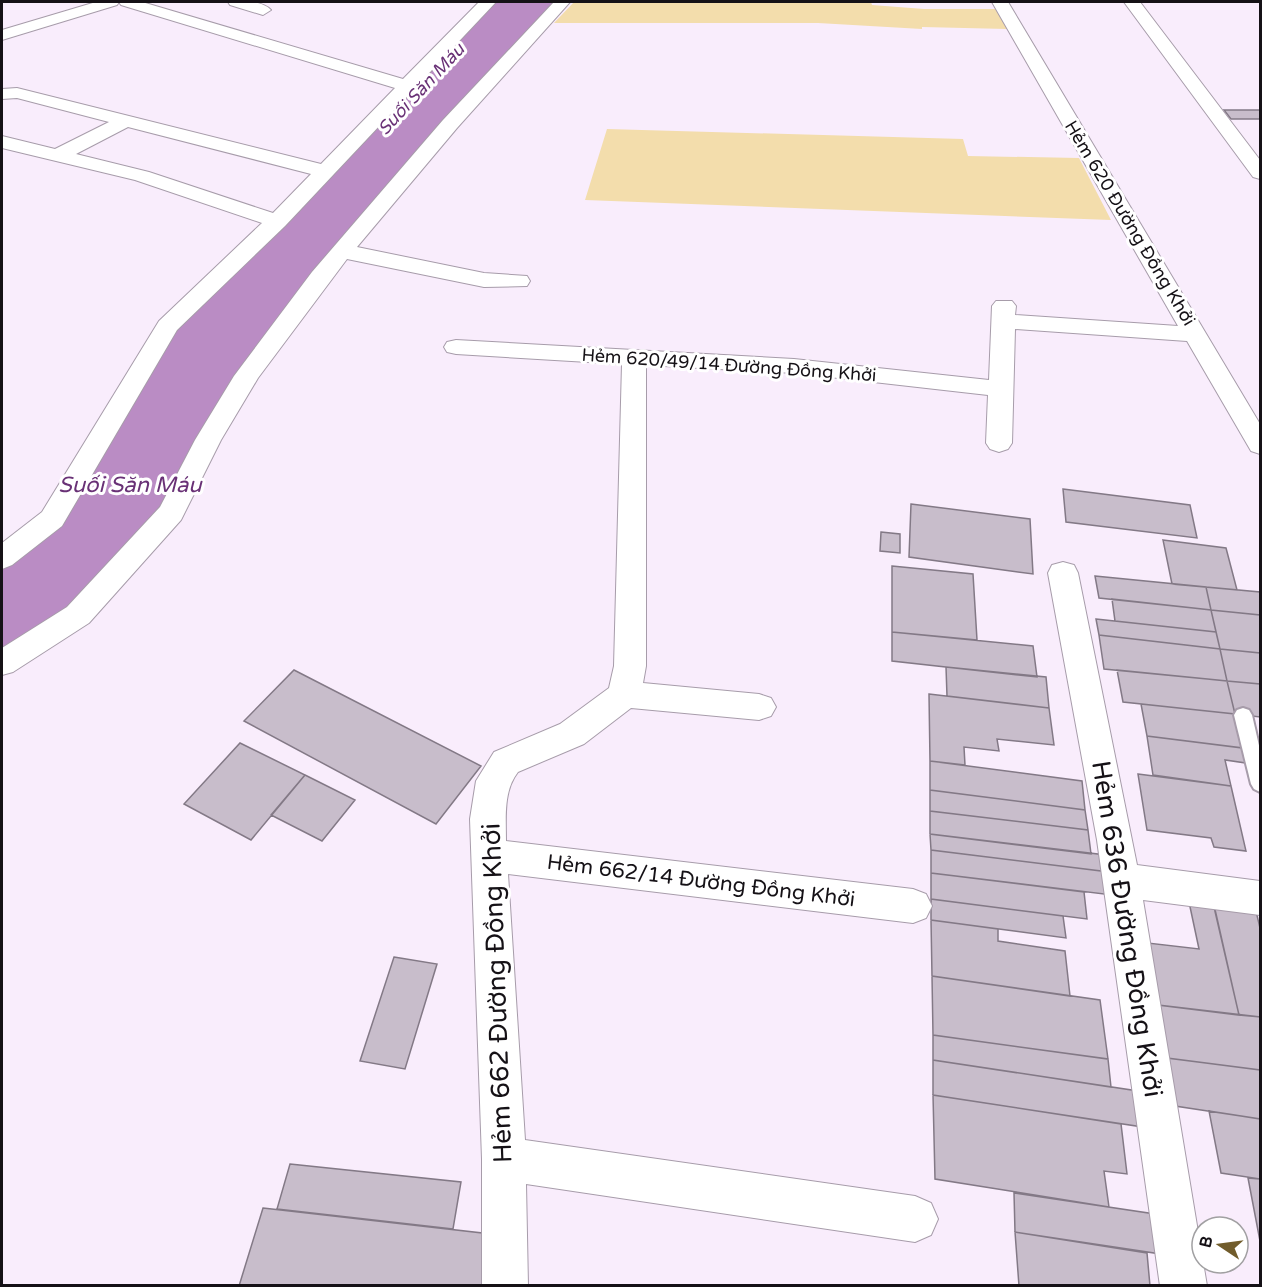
<svg xmlns="http://www.w3.org/2000/svg" width="1262" height="1287" font-family="'Varela Round',sans-serif">
	<rect width="100%" height="100%" fill="#f9edfc"/>
	<path fill="#f3ddac" d="M574,2H871L872,5L924,9H996L1007,29L922,27V29L818,23H554Z
		M607,129L963,139L968,156L1079,158L1111,220L585,200Z"/>
	<path fill="#ba8cc4" d="M496,2H555L441,125L160,511L68,610L2,652V570L61,523L178,327Z"/>
	<path fill="#c8bdcb" stroke="#837986" stroke-width="1.5" d="M1224,110H1260V119H1231Z
		M1063,489L1190,505L1197,538L1066,522Z
		M911,504L1030,519L1033,574L909,557Z
		M881,532L900,534V553L880,551Z
		M1163,540L1226,548L1237,590L1172,584Z
		M892,566L973,574L977,640L892,632Z
		M1095,576L1206,587L1211,610L1099,598Z
		M1206,587L1260,592V615L1211,610Z
		M1112,599L1211,610L1216,632L1115,621Z
		M1211,610L1260,615V653L1220,649Z
		M1096,619L1216,632L1220,649L1099,635Z
		M892,632L1033,646L1037,677L892,661Z
		M1099,635L1220,649L1227,681L1104,669Z
		M1220,649L1260,653V684L1227,681Z
		M946,667L1046,677L1049,708L947,696Z
		M294,670L481,766L436,824L244,721Z
		M1117,670L1227,681L1235,714L1123,702Z
		M1227,681L1260,684V717L1235,714Z
		M929,694L1049,708L1054,745L997,739L999,751L964,747L965,765L930,761Z
		M1141,704L1235,714L1243,748L1147,736Z
		M1147,736L1243,748L1246,763L1225,760L1231,786L1153,775Z
		M240,743L305,775L251,840L184,804Z
		M930,761L1082,781L1085,810L930,790Z
		M1138,774L1231,786L1246,851L1214,847L1211,838L1147,830Z
		M305,775L355,800L322,841L271,815Z
		M930,790L1085,810L1088,830L930,811Z
		M930,811L1088,830L1091,854L930,834Z
		M930,834L1106,855L1109,872L931,850Z
		M931,850L1109,872L1112,895L931,873Z
		M931,873L1084,892L1087,919L931,899Z
		M931,899L1063,916L1066,938L931,920Z
		M1189,902L1214,905L1239,1015L1158,1005L1148,943L1199,949Z
		M1214,907L1256,911L1260,928V1017L1239,1015Z
		M931,920L998,929V941L1065,951L1070,996L932,976Z
		M394,957L437,964L405,1069L360,1061Z
		M932,976L1100,1000L1108,1059L933,1035Z
		M1158,1005L1260,1017V1070L1167,1058Z
		M933,1035L1108,1059L1111,1087L933,1060Z
		M1167,1058L1260,1070V1119L1175,1106Z
		M933,1060L1138,1091L1143,1127L933,1095Z
		M933,1095L1121,1124L1127,1174L1104,1171L1109,1207L935,1179Z
		M1209,1111L1260,1119V1179L1221,1173Z
		M290,1164L461,1182L453,1229L277,1209Z
		M1248,1178L1260,1179V1241Z
		M1014,1193L1155,1214L1161,1254L1015,1232Z
		M263,1208L491,1234V1286H239Z
		M1015,1232L1147,1253L1150,1286H1019Z"/>
	<g fill="none" stroke-linecap="round" stroke-linejoin="round">
		<g stroke="#a79caa" stroke-width="4">
			<path id="lane" d="M1243,708L1249,710L1252,715L1260,750V792L1254,789L1251,784L1234,715L1237,710Z"/>
		</g>
		<g stroke="#a79caa" stroke-width="2">
			<path id="street" d="M96,2H142L403,79L479,2H496L285,226L177,330L62,526L12,565L2,569V543L42,512L159,321L262,223L135,180L2,148V136L55,149L109,122L17,98L2,99V89L17,88L321,164L395,88L121,5L119,2L117,5L2,40V30ZM128,127L311,174L273,213L149,172L76,154Z
				M228,2C241,1 262,0 271,10L263,15L230,5Z
				M554,2H570L457,128L357,247L484,273L527,276L530,281L527,286L484,287L347,259L258,378L221,440L181,520L89,623L13,672L2,675V648L67,607L160,507L195,440L234,376L312,272L443,120Z
				M992,2H1008L1260,424V454L1251,451L1187,341L1015,329L1012,443L1008,449L999,452L990,449L986,443L988,395L794,373L646,365V666L643,683L759,694L771,698L776,707L771,716L759,720L631,708L584,744L518,772C503,791 506,818 506,841L913,889L926,894L932,906L926,918L913,923L508,874L525,1140L915,1196L931,1203L938,1219L931,1235L915,1242L526,1184L528,1286H482V1159L470,819L476,781L494,752L560,724L609,688L614,666L622,364L456,354L447,352L444,347L447,342L456,340L794,359L989,380L992,306L996,301H1012L1016,306L1015,315L1178,326Z
				M1124,2H1140L1260,160V179L1253,177Z
				M1063,562L1074,565L1078,573L1137,865L1260,881V915L1143,900L1207,1286H1160L1097,840L1048,573L1052,565Z"/>
		</g>
		<use href="#lane" fill="#fff" fill-rule="evenodd"/>
		<use href="#street" fill="#fff" fill-rule="evenodd"/>
	</g>
	<g text-anchor="middle" dominant-baseline="central" stroke-width="6" stroke-linejoin="round" paint-order="stroke">
		<g font-size="18" font-style="italic" fill="#693176" stroke="#fff">
			<text transform="translate(421 89) rotate(-47)">Suối Săn Máu</text>
		</g>
		<g font-size="18" fill="#151116" stroke="#fff">
			<text transform="translate(1130 223) rotate(59)">Hẻm 620 Đường Đồng Khởi</text>
			<text transform="translate(729 365) rotate(4)">Hẻm 620/49/14 Đường Đồng Khởi</text>
		</g>
		<g font-size="21" fill="#151116" stroke="#fff">
			<text transform="translate(701 881) rotate(7)">Hẻm 662/14 Đường Đồng Khởi</text>
		</g>
		<g font-size="22" font-style="italic" fill="#693176" stroke="#fff">
			<text x="130" y="485">Suối Săn Máu</text>
		</g>
		<g font-size="26" fill="#151116" stroke="#fff">
			<text transform="translate(1127 929) rotate(81)">Hẻm 636 Đường Đồng Khởi</text>
			<text transform="translate(497 993) rotate(-92)">Hẻm 662 Đường Đồng Khởi</text>
		</g>
	</g>
	<rect width="1262" height="1287" fill="none" stroke="#151116" stroke-width="6"/>
	<g transform="translate(1220 1245) rotate(283)"><circle r="28" fill="#ffffff" stroke="#a1a0a2" stroke-width="1.5"/>
	<path d="M0-4.5L10 22L0 15L-10 22Z" fill="#715c2b"/>
	<text y="-9" font-size="16" font-weight="bold" text-anchor="middle" fill="#151116">B</text>
	</g>
</svg>
